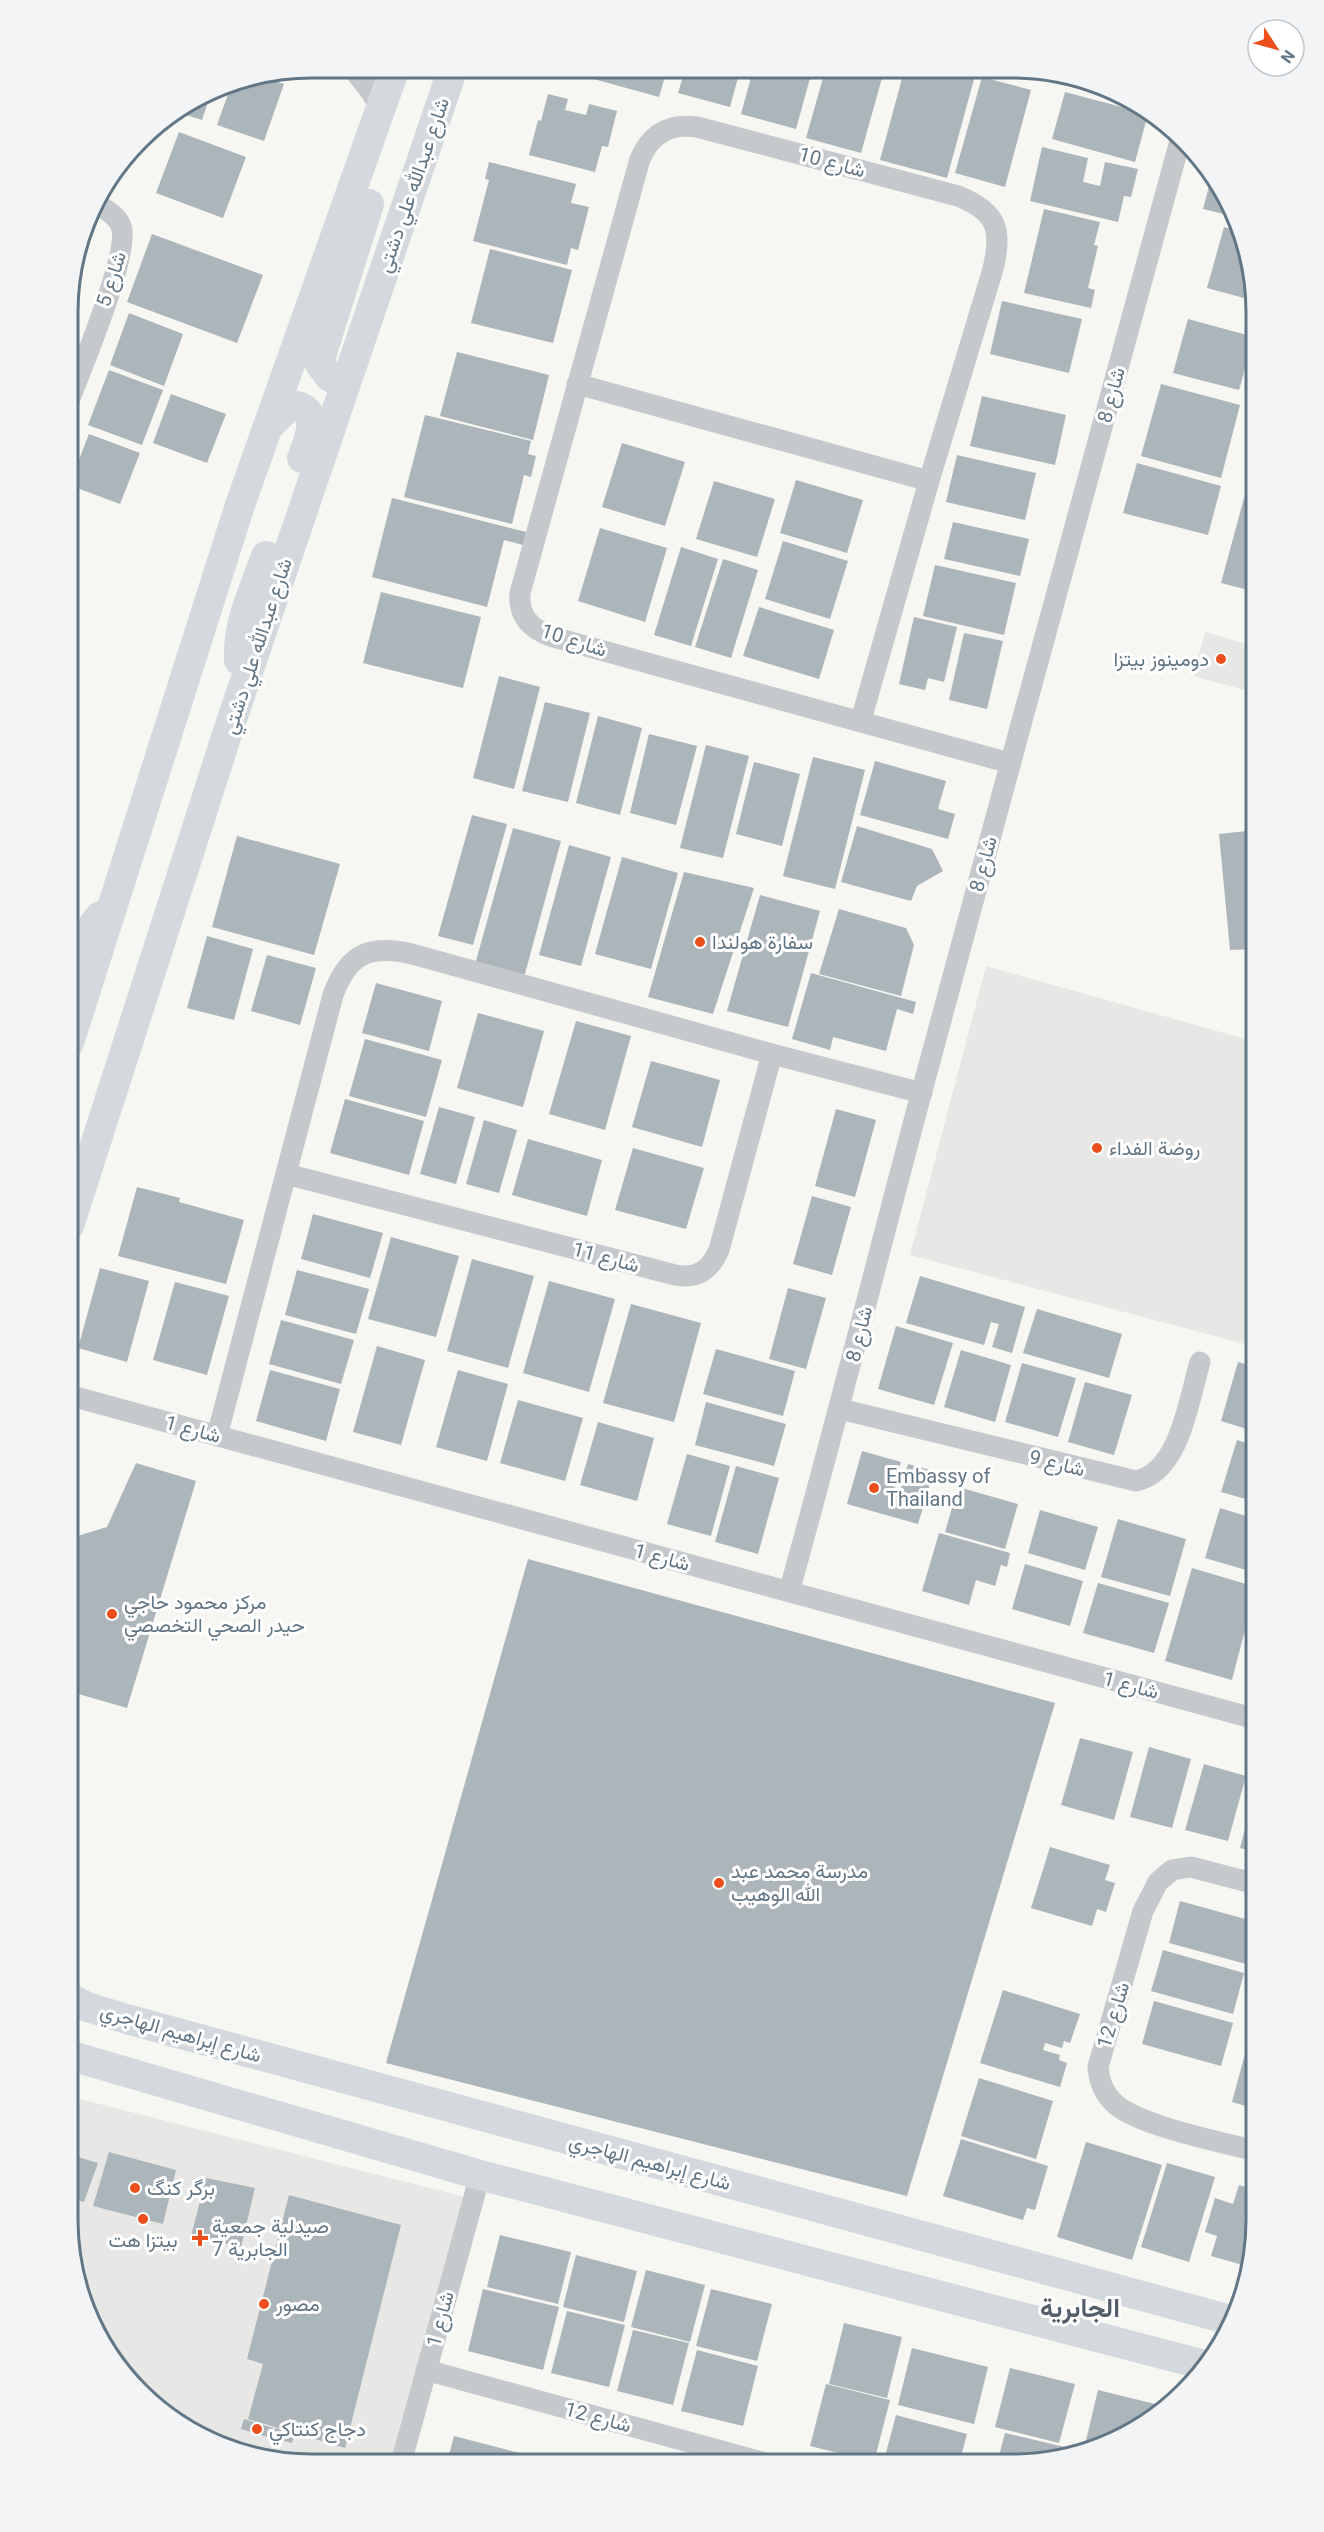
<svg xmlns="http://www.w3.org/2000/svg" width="1324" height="2532" font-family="Roboto,Vazirmatn,sans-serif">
	<rect width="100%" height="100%" fill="#f6f6f2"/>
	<path fill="#e7e8e6" d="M1205,632L1256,647V693L1193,676Z
		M986,966L1256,1042V1347L910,1255Z
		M68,2096L473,2199L401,2463L279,2462L218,2446L151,2404L108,2356L80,2299L68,2220Z"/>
	<path fill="#acb5ba" d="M593,69L667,70L659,97L590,78Z
		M685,70H740L730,107L678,93Z
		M753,70L812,71L796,129L741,114Z
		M825,71H884L861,153L806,138Z
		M904,71L976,72L947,178L880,160Z
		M263,77L284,84L264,141L217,125L232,83Z
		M982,77L1031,90L1005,187L955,173Z
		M212,90L202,120L177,112L190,104Z
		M1065,92L1148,114L1135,162L1052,139Z
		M548,94L568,99L565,110L586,115L589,104L617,111L608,147L602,146L595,172L529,155L538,120L541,121Z
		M179,132L246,157L223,218L156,193Z
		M1042,147L1088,158L1083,182L1100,186L1105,162L1138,169L1131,197L1124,196L1118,222L1030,201Z
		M489,162L576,184L571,203L589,207L578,250L571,248L567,265L473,241L489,180L485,179Z
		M1212,175L1216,176L1236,217L1203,209Z
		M1044,209L1100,222L1094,245L1098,246L1088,288L1095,290L1091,308L1024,293Z
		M1224,227L1244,233L1255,301L1207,288Z
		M152,234L263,275L237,343L127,302Z
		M490,249L572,270L553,343L471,323Z
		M1002,301L1082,319L1069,373L990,354Z
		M129,313L183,334L164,386L110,365Z
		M1188,319L1254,337L1239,390L1173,373Z
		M457,352L549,375L533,440L440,416Z
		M109,370L163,390L142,445L88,425Z
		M1161,384L1240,405L1221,478L1141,456Z
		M171,394L226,414L207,463L153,443Z
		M982,396L1066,415L1055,465L970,446Z
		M425,415L531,441L528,454L536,456L531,477L524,475L512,524L404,497Z
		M89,434L140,453L120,504L69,485Z
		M1256,440V472L1248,470Z
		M622,443L685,462L665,526L602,507Z
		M957,455L1036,473L1025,520L946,502Z
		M1137,463L1221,486L1208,535L1123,513Z
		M796,480L863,500L847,553L780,533Z
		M714,481L775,499L757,557L696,539Z
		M392,498L526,532L523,545L504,540L487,607L372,577Z
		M1244,498L1256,502V592L1221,583Z
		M953,522L1029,539L1020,576L944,559Z
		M600,528L667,548L645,622L578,601Z
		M783,541L848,561L830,619L765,599Z
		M681,547L718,559L691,646L654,635Z
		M723,559L758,570L731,658L695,647Z
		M935,565L1016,583L1004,635L923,616Z
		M381,592L481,617L463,688L363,663Z
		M759,607L834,630L819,679L743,656Z
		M914,617L957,627L944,682L928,678L925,690L899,684Z
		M964,633L1003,641L987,709L949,700Z
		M499,676L540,687L514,789L473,778Z
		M545,702L590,713L568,802L522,791Z
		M598,716L642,728L620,815L576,803Z
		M649,734L697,746L676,825L630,813Z
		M706,745L749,756L723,858L680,848Z
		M813,757L865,770L835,889L783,876Z
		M875,761L946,781L938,809L955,814L948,839L860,815Z
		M754,762L800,774L782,846L736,834Z
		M1252,798H1256V829H1255Z
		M472,815L507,824L473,945L438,936Z
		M857,826L932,849L943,871L917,886L911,901L841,882Z
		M513,828L561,841L523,981L474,968Z
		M1256,830V949L1230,950L1219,834Z
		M237,836L340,864L314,955L212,927Z
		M569,845L611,857L581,966L539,955Z
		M622,857L678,873L651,969L595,954Z
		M684,872L754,888L713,1014L648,997Z
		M760,895L820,911L788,1027L727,1011Z
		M839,909L906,928L914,945L901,996L819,974Z
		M207,936L253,949L234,1020L187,1008Z
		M267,955L316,968L300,1025L251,1011Z
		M811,973L916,1002L913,1014L897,1009L886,1051L833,1037L830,1050L792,1039Z
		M376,983L442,1001L429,1051L362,1033Z
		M478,1013L544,1031L523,1107L457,1088Z
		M576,1021L631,1036L605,1130L549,1114Z
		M365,1039L442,1060L426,1117L349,1096Z
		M651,1061L720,1080L702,1147L632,1127Z
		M345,1099L424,1121L409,1175L330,1153Z
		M439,1107L475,1117L456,1184L420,1174Z
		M836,1109L876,1120L855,1197L815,1186Z
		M484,1120L517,1130L499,1193L466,1184Z
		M528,1139L602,1160L587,1216L512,1195Z
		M633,1148L704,1168L686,1229L615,1210Z
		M137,1187L180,1198L179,1202L244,1220L226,1284L118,1256Z
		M812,1196L851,1207L832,1275L793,1264Z
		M313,1214L383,1233L370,1278L301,1259Z
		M391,1237L459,1256L436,1337L368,1319Z
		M472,1259L534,1276L508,1368L447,1351Z
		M100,1268L149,1281L127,1362L78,1348Z
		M297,1270L369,1289L356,1334L285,1315Z
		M920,1276L1025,1307L1012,1353L992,1347L999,1324L991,1322L984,1345L906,1323Z
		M549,1281L615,1299L589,1392L523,1373Z
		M175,1282L229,1296L207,1375L153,1360Z
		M788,1288L826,1298L806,1369L769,1359Z
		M631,1304L701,1323L674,1422L603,1403Z
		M1037,1309L1122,1334L1109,1378L1023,1353Z
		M281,1320L354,1340L341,1384L269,1364Z
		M896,1326L953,1343L934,1405L878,1389Z
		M377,1346L425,1360L401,1445L353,1432Z
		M716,1349L795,1371L783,1416L703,1394Z
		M961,1350L1011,1365L995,1422L944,1407Z
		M1238,1362L1256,1367V1432L1221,1421Z
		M1022,1363L1076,1378L1058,1437L1005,1422Z
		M270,1370L340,1389L326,1441L256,1421Z
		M458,1370L508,1384L487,1461L436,1447Z
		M1085,1382L1132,1395L1114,1455L1068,1442Z
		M518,1400L583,1418L565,1481L500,1463Z
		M706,1402L786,1424L774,1466L695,1445Z
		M598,1422L654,1438L637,1501L580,1485Z
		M1237,1440L1256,1446V1502L1221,1492Z
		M862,1451L901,1462L893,1487L901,1489L908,1464L934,1471L918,1524L847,1504Z
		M687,1454L730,1466L711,1536L667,1524Z
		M136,1463L196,1481L127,1708L68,1691V1520L74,1537L107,1527Z
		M736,1466L779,1478L758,1554L715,1542Z
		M958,1487L1018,1504L1005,1549L945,1532Z
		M1220,1508L1256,1519V1560L1253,1572L1205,1558Z
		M1040,1510L1098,1527L1085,1570L1028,1553Z
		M1118,1519L1186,1539L1170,1596L1101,1577Z
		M939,1533L1010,1553L1007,1567L1001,1565L995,1586L976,1580L969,1605L922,1591Z
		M528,1559L1055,1703L907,2196L386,2063Z
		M1025,1564L1083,1581L1070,1626L1012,1609Z
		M1192,1568L1256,1587L1232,1680L1165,1661Z
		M1098,1583L1169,1603L1154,1653L1083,1633Z
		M1080,1738L1133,1752L1114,1820L1061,1805Z
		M1149,1747L1191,1759L1172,1828L1130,1817Z
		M1204,1764L1246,1776L1228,1841L1185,1830Z
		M1255,1791L1256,1792V1852L1240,1848Z
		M1050,1847L1110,1865L1105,1880L1115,1883L1106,1912L1097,1909L1092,1926L1031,1908Z
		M1180,1901L1256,1922L1246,1964L1169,1943Z
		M1163,1950L1244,1973L1233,2014L1151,1991Z
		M1003,1990L1080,2014L1070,2043L1064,2041L1062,2048L1045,2043L1043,2050L1060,2055L1059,2060L1067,2063L1060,2087L980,2063Z
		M1255,1994H1256V2019L1249,2017Z
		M1154,2001L1233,2023L1221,2066L1142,2044Z
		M1252,2028L1256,2029V2109L1232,2102Z
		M979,2078L1053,2101L1036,2159L961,2136Z
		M961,2139L1048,2166L1035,2210L1027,2208L1023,2220L943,2196Z
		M1086,2142L1162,2165L1132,2260L1057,2237Z
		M109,2152L176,2170L163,2224L93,2206Z
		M68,2154L98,2163L84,2202L68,2198Z
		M1167,2163L1215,2177L1189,2262L1141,2247Z
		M206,2178L255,2188L241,2247L191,2236Z
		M1239,2185L1256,2190V2234L1246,2266L1211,2256L1217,2236L1205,2232L1215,2198L1233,2204Z
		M289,2195L401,2225L345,2448L248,2419L263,2364L247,2359Z
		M500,2235L571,2252L558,2304L487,2287Z
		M576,2255L637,2271L624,2322L563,2307Z
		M646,2270L705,2285L690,2342L631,2327Z
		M483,2289L559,2307L543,2370L468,2351Z
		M711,2289L772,2304L757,2361L696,2346Z
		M567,2311L625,2325L609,2387L551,2373Z
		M844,2323L902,2337L887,2398L829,2384Z
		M633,2330L689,2343L673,2405L617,2391Z
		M912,2348L988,2367L974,2424L898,2405Z
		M697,2350L758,2366L743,2426L681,2411Z
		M1010,2368L1075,2384L1059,2443L995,2427Z
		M826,2384L890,2400L874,2462L810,2446Z
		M1098,2390L1159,2405L1157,2415L1148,2423L1091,2452L1083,2453Z
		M896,2415L967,2434L959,2464H883Z
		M244,2419L273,2428L271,2438L241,2429Z
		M275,2428L295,2434L292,2443L273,2438Z
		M1005,2433L1073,2449L1071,2455L1012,2464H997Z
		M454,2436L523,2454L521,2463H447Z
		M299,2454L329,2462V2463L297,2462Z"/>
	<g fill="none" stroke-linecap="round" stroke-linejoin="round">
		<path stroke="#c5c9cc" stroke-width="21" d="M352,68L371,92L381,110
			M577,384L929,481
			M69,401C81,369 131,252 121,226C116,214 104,208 93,203
			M861,720L929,481L993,269C1002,230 998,212 958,196L697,127C669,123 651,134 640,159L520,593C518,617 531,629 553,637L1010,763
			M286,1174L675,1275C698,1279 710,1270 719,1250L772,1054
			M68,1395L1256,1719
			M840,1409L1136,1481C1180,1472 1189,1399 1200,1362
			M217,1436L333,995C348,954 369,944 412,954L772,1054L922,1093
			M789,1592C836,1424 878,1255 923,1087C1008,770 1095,454 1181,137
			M1256,2151C1221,2142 1140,2126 1115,2104C1104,2094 1099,2081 1098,2067L1143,1911L1158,1882L1172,1870L1191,1867L1256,1884
			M426,2370L769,2464
			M401,2463L480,2175"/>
		<path stroke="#d4d9dd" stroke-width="30" d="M345,383L330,377L320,364L321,356L369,204
			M270,425L290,405C323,407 310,438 302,458
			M239,660C237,624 254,590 266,556
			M69,957L100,916
			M69,1043L240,505L395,68
			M69,1226L230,725L453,68
			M68,1997L87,2007L130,2020L1234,2321
			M68,2055L480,2175L1208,2366"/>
	</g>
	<g fill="#ec4f1c" stroke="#fff" stroke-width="2">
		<circle cx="1221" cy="659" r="6"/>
		<circle cx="700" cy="942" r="6"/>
		<circle cx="1097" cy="1148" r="6"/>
		<circle cx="874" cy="1488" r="6"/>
		<circle cx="112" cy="1614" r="6"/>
		<circle cx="719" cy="1883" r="6"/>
		<circle cx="135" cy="2188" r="6"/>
		<circle cx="143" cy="2219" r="6"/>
		<path d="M197 2229h6v6h6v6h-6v6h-6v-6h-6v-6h6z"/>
		<circle cx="264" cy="2304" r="6"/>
		<circle cx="257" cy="2429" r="6"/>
	</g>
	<g text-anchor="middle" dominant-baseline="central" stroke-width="6" stroke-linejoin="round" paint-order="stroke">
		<g font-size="20" fill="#637685" stroke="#fff">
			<text transform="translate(832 162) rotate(15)">شارع 10</text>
			<text transform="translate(413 185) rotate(-71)">شارع عبدالله علي دشتي</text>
			<text transform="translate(111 279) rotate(-72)">شارع 5</text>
			<text transform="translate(1111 395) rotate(-75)">شارع 8</text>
			<text transform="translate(574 640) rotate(18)">شارع 10</text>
			<text transform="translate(257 646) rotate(-72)">شارع عبدالله علي دشتي</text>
			<text transform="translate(983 864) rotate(-75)">شارع 8</text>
			<text transform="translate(606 1257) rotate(15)">شارع 11</text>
			<text transform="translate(859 1334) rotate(-76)">شارع 8</text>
			<text transform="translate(193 1429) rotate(15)">شارع 1</text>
			<text transform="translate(1057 1463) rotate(14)">شارع 9</text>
			<text transform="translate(662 1557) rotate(15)">شارع 1</text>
			<text transform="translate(1131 1685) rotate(15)">شارع 1</text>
			<text transform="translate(1113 2015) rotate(-73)">شارع 12</text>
			<text transform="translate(181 2033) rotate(16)">شارع إبراهيم الهاجري</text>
			<text transform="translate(650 2162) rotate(15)">شارع إبراهيم الهاجري</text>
			<text transform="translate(440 2319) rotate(-75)">شارع 1</text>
			<text transform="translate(598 2417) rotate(15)">شارع 12</text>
		</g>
		<g font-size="20" fill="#637685" stroke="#fff" text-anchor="start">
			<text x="1209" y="659" text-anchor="end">دومينوز بيتزا</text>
			<text x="712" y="942">سفارة هولندا</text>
			<text x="1109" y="1148">روضة الفداء</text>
			<text x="886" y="1476">Embassy of<tspan x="886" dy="23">Thailand</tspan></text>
			<text x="124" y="1602">مركز محمود حاجي<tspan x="124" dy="23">حيدر الصحي التخصصي</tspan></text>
			<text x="731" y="1871">مدرسة محمد عبد<tspan x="731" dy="23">الله الوهيب</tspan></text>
			<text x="147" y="2188">برگر كنگ</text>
			<text x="212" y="2226">صيدلية جمعية<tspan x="212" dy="23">الجابرية 7</tspan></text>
			<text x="143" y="2240" text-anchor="middle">بيتزا هت</text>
			<text x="276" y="2304">مصور</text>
			<text x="269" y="2429">دجاج كنتاكي</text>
		</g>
		<g font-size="26" font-weight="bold" fill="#525f6a" stroke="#fff">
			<text x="1080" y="2308">الجابرية</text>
		</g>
	</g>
	<path d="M0 0H1324V2532H0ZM312 78H1012A234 234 0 0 1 1246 312V2220A234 234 0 0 1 1012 2454H312A234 234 0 0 1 78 2220V312A234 234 0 0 1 312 78Z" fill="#f3f4f5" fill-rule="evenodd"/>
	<path fill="none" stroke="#637685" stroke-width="3" d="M312 78H1012A234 234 0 0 1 1246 312V2220A234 234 0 0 1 1012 2454H312A234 234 0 0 1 78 2220V312A234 234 0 0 1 312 78Z"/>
	<g transform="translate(1276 48) rotate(126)"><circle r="28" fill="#ffffff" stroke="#c1c8ce" stroke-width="1.5"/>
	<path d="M0-4.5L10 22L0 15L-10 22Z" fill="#ec4f1c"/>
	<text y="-9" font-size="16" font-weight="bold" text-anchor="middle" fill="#637685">N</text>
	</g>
</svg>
